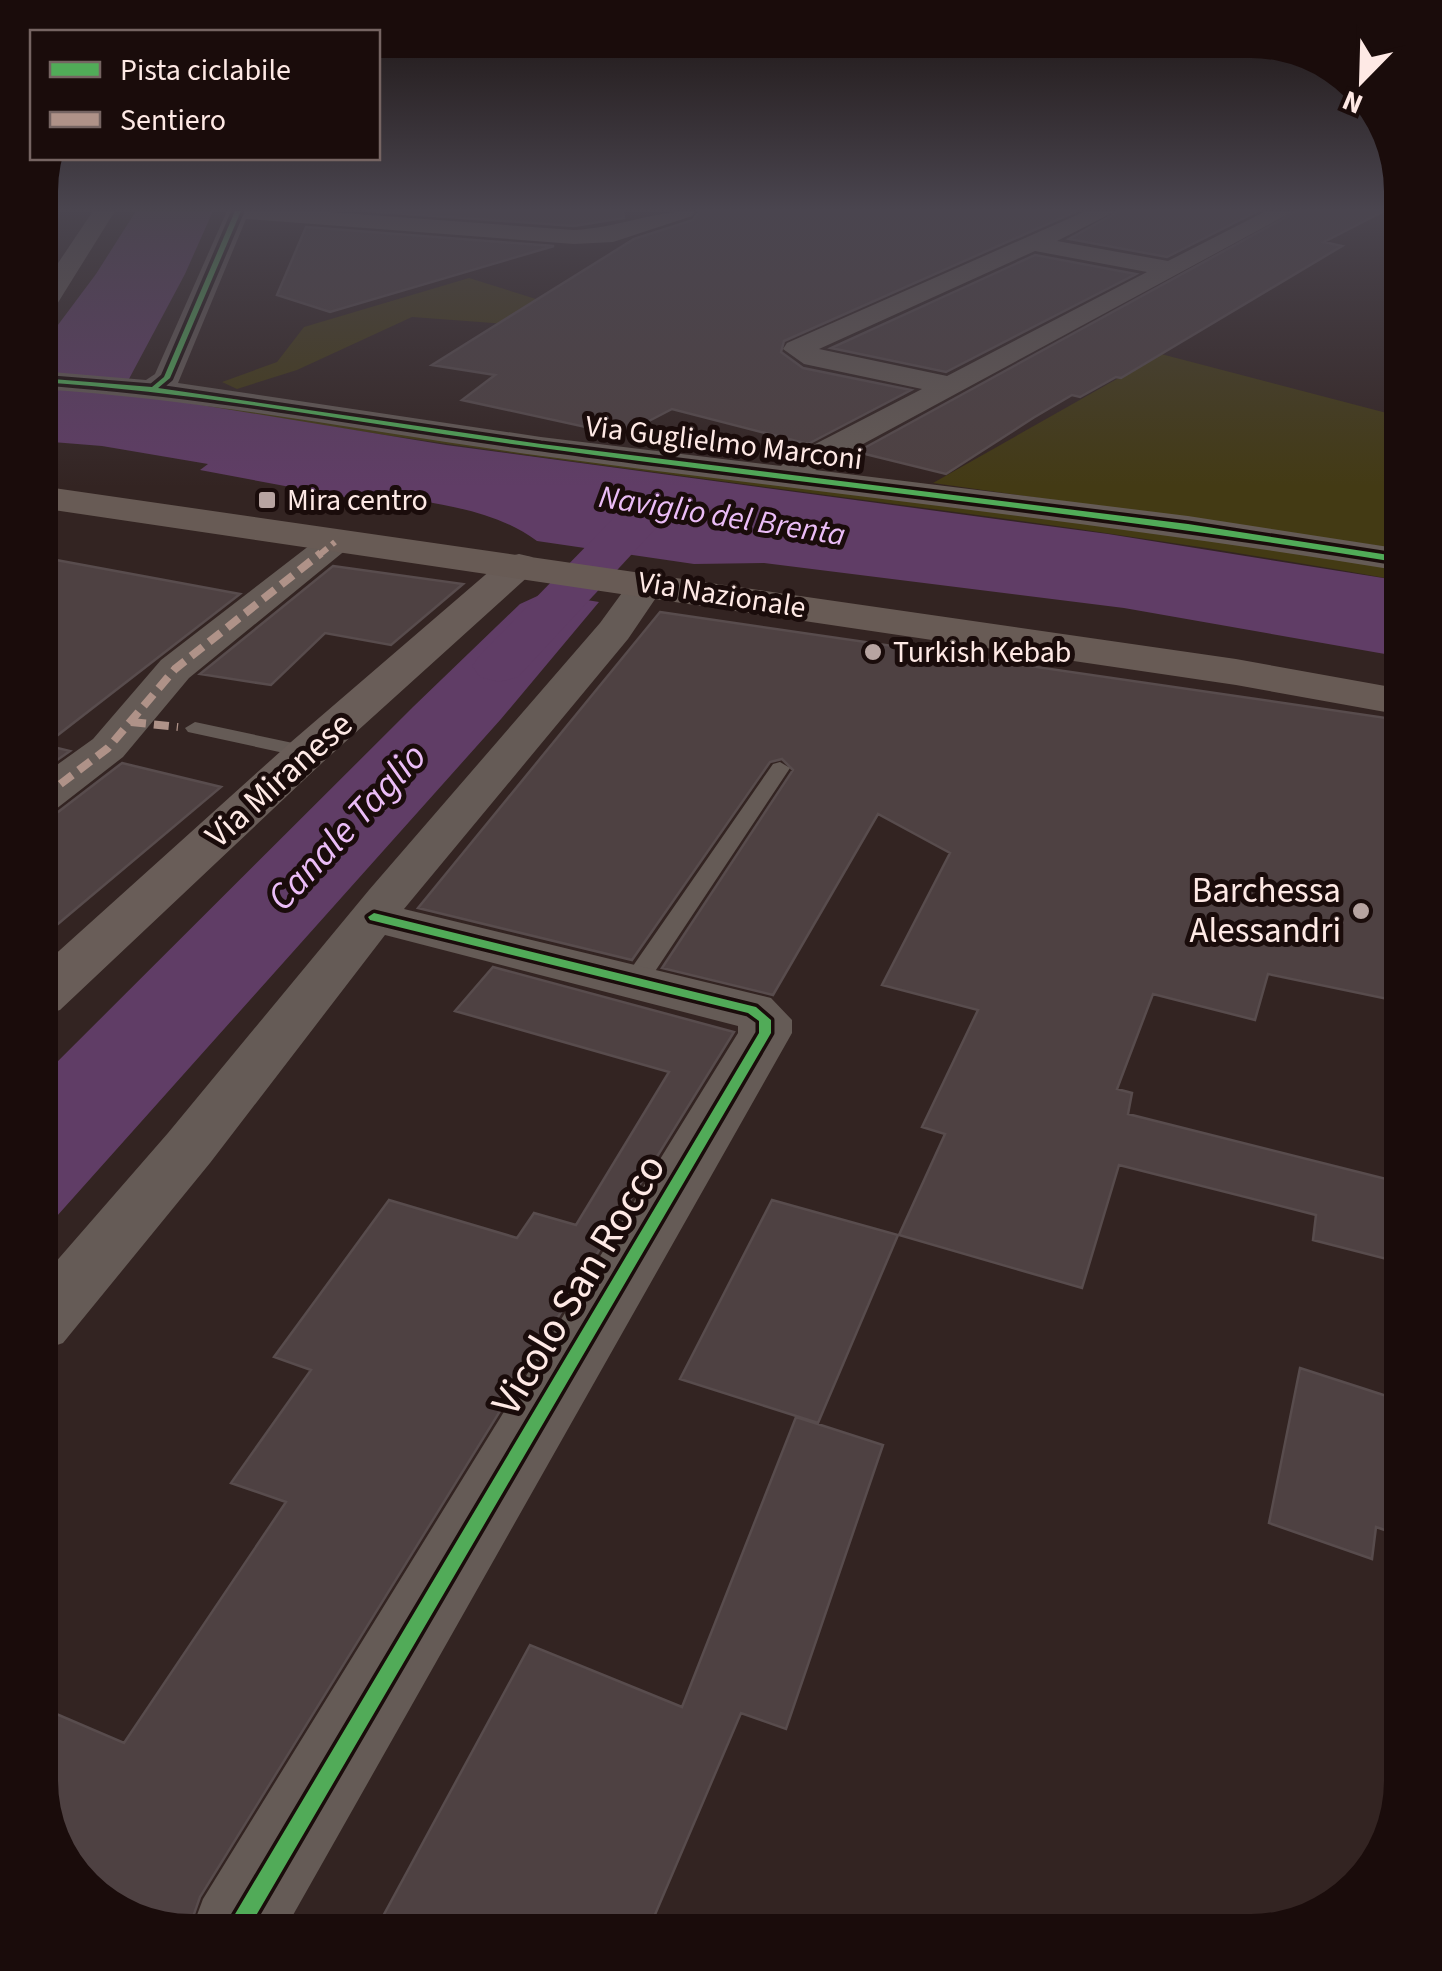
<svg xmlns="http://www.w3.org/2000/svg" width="1442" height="1971" font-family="'Source Sans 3',sans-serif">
	<rect width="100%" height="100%" fill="#332422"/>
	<path fill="#433a14" d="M469,278L571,310L521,325L412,317L297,370L237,389L222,382L277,362L304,327Z
		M1161,354L1402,417V549L933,483Z
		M174,401L1402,566V581C995,507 582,472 174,401Z"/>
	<path fill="#603d66" d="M136,211H213L185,274L122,392L446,445L1108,534L1402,581V657L1124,608L764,563L694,564L537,541C492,507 426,503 371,492L360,500L200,470L208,464L102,446L40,441V349L96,274Z
		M544,593L599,602L501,719L40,1235V1079L414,706L520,604Z"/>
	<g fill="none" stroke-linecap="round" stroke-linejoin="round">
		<path fill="#603d66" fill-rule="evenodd" d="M654,489L670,493L677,503L670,513L518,677L499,682L480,677L472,666L480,655L638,493Z"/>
	</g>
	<path fill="#4e4142" stroke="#584c4d" stroke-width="2.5" d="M365,211H623L624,218L574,226Z
		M699,211H1077L784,341L781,352L803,368L911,390L808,444L672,409L622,435L462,400L495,375L432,365L634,239L693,220Z
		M1119,211H1258L1167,257L1069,239Z
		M1297,211H1384L1324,242L1342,246L1121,378L1116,377L1080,397L1072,395L1033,418L946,474L857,452Z
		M306,227L554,246L330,312L277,295Z
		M1035,255L1136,274L946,372L831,348Z
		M40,557L240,594L45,745L70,751L40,772Z
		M333,566L463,584L391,645L325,633L271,685L200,674Z
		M660,612L1393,719L1394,745L1402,746V1002L1268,974L1255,1020L1153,994L1117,1089L1132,1093L1128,1114L1402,1183V1263L1313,1240L1316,1215L1119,1165L1082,1288L899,1235L945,1134L922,1127L978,1010L882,985L950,853L878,814L773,995L662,968L793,770L782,759L770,762L632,960L418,908Z
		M122,763L221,787L40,939V816L58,812Z
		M493,967L734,1032L200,1897L188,1931L115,1911L60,1856L40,1781V1707L124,1743L286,1502L231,1483L311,1370L274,1357L389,1200L517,1238L534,1213L576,1225L669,1072L455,1011Z
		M772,1200L898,1235L818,1423L680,1379Z
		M1300,1368L1402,1401V1536L1376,1527L1372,1559L1269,1523Z
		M796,1417L883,1445L786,1729L741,1713L648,1931H375L530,1645L682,1707Z"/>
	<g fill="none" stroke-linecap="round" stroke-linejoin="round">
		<path fill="#655b56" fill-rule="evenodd" d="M195,722L307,746L317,752L307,758L188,732L185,728Z
			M780,762L790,768L644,988H626L623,982L626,976L773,764Z"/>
		<path fill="#655b56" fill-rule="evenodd" d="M93,211H115L49,317L40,319V290Z
			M227,211H315L574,230C617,228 652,211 695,211L692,216L613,242L574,244L246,219L178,383L541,437L781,466L788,458L922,389L804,364L783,349L787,343L1086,211H1116L1057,241L1168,261L1266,211H1294L815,470L1188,516L1402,549V571C1116,524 828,494 542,456C374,433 209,400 40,389V371L146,380L155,374ZM1035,251L1147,272L947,376L819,349Z
			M335,531L347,535L353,542L347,549L189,678L123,757L56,809L40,813V777L93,739L161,660L323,535Z
			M648,572L661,575L666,583L628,639L404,909L771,998L792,1020V1033L284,1931H191L203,1899L738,1033V1026L385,935L210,1163L63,1343L40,1351V1280L168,1133L369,890L600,623L635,575Z"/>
		<path fill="#695d58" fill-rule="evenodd" d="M519,554L532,557L538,565L532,573L323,762L60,1010L40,1016V968L291,742L506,557Z"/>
		<path fill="#685b55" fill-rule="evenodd" d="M40,486L1236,659L1402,689V715L1236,685L40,508Z"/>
		<path stroke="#af9288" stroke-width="6" stroke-dasharray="12 6" stroke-linecap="butt" d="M318,556L335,542"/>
		<path stroke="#af9288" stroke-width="8" stroke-dasharray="15 8" stroke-linecap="butt" d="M131,722L178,727
			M42,798L108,748L175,669L321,553"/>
		<path stroke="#af9288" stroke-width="10" stroke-dasharray="19 10" stroke-linecap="butt" d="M40,799L45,795"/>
		<g stroke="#1a0c0b" stroke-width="7">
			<path id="cycleway" d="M235,211H241L170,378L158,388L541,444L1188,524L1402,557V563C1116,516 828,487 542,448C374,426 209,393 40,382V378L152,387L164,377Z
				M374,913L756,1007L771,1020V1033L247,1931H225L759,1033V1021L748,1013L370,920L368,917Z"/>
		</g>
		<use href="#cycleway" fill="#51ab58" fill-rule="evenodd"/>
	</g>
	<linearGradient id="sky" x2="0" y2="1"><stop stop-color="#1c1413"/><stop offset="0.43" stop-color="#4a454f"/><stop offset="1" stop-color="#4a454f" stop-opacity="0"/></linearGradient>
	<rect width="1442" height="487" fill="url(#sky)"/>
	<g fill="#b7a4a1" stroke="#1a0c0b" stroke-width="4">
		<rect x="257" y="490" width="20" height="20" rx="5"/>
		<circle cx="873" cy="652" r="10"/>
		<circle cx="1361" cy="911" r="10"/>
	</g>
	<g text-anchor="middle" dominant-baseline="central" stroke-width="10" stroke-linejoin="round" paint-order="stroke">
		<g font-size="30" fill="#fee9e5" stroke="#1a0c0b">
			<text transform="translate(724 443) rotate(7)">Via Guglielmo Marconi</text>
			<text transform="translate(722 595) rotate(9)">Via Nazionale</text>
		</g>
		<g font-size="30" fill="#fee9e5" stroke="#1a0c0b" text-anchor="start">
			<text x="287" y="500">Mira centro</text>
			<text x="893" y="652">Turkish Kebab</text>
		</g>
		<g font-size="32" font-style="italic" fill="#ebbdf7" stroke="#1a0c0b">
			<text transform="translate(722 516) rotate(9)">Naviglio del Brenta</text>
		</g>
		<g font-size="35" fill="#fee9e5" stroke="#1a0c0b">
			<text transform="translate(279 780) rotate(-42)">Via Miranese</text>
		</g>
		<g font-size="35" fill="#fee9e5" stroke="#1a0c0b" text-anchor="end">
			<text x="1341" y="891">Barchessa<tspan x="1341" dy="40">Alessandri</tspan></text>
		</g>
		<g font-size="38" font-style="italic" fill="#ebbdf7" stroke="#1a0c0b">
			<text transform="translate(347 827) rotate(-47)">Canale Taglio</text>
		</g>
		<g font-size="42" fill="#fee9e5" stroke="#1a0c0b">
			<text transform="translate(579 1285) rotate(-59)">Vicolo San Rocco</text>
		</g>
	</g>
	<path d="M0 0H1442V1971H0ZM191 58H1251A133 133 0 0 1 1384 191V1781A133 133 0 0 1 1251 1914H191A133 133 0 0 1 58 1781V191A133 133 0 0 1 191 58Z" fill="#1a0c0b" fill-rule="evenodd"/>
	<rect x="30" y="30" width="350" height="130" fill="#1a0c0b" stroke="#756462" stroke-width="2.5"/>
	<rect x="50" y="62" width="50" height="15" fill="#51ab58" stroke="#756462" stroke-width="2.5"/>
	<text x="120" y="80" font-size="30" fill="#fee9e5">Pista ciclabile</text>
	<rect x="50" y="112" width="50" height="15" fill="#af9288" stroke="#756462" stroke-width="2.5"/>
	<text x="120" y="130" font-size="30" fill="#fee9e5">Sentiero</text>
	<g transform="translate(1362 80) rotate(203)" stroke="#1a0c0b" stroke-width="8" paint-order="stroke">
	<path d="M0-8L18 38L0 25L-18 38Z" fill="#fee9e5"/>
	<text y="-15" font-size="28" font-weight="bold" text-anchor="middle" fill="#fee9e5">N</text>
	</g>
</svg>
